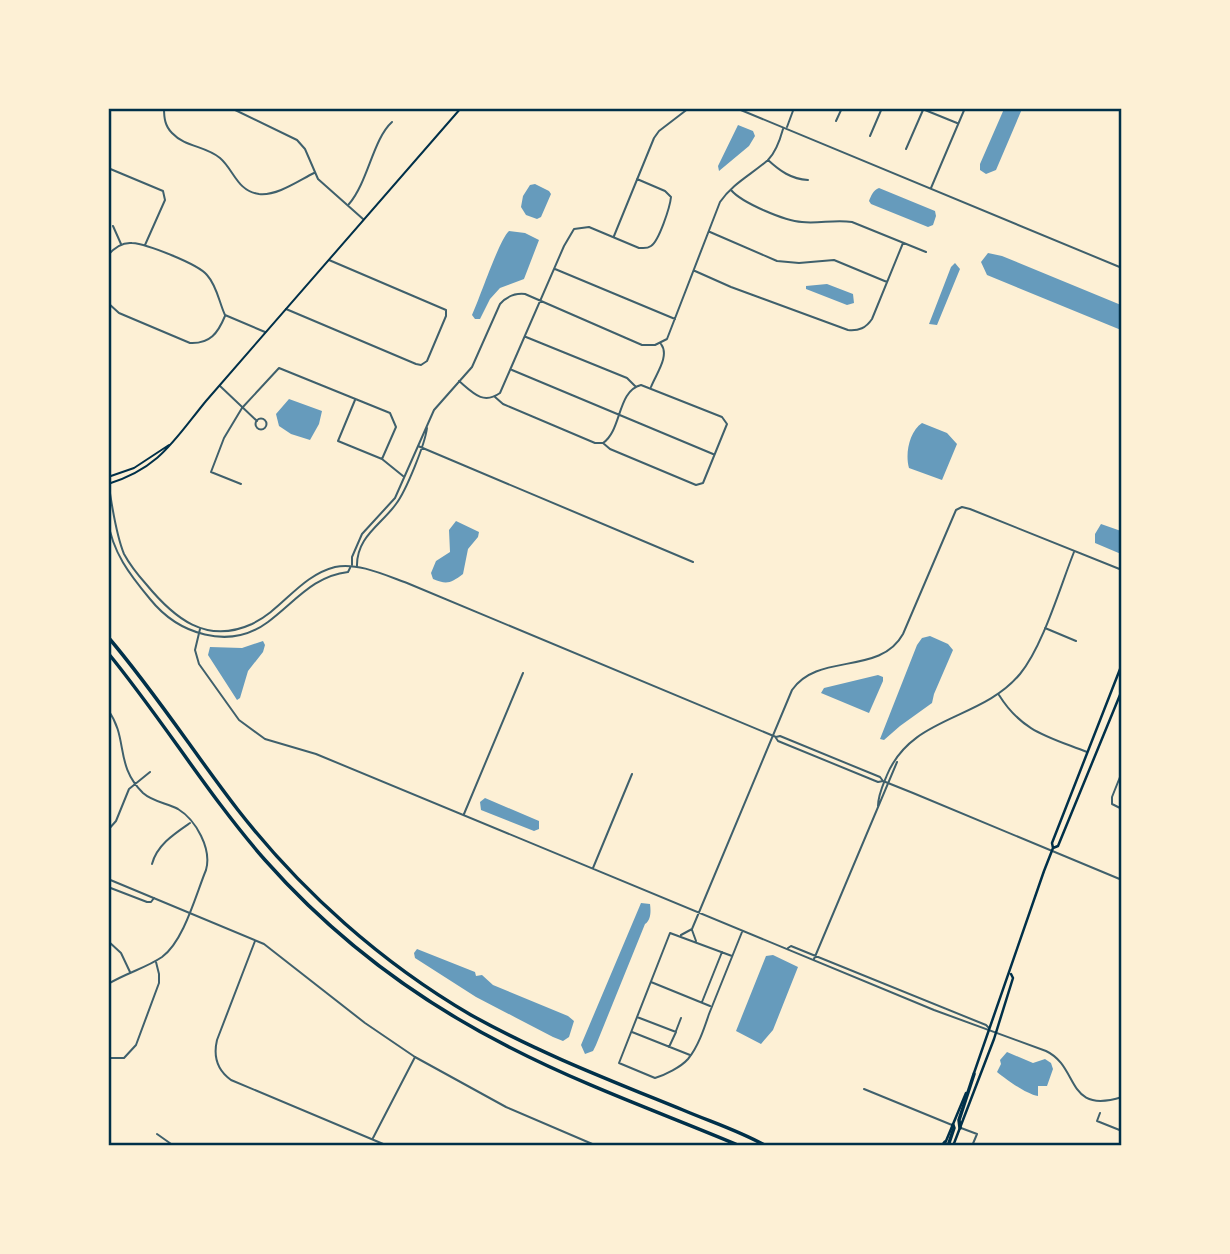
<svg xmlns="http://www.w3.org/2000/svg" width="1230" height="1254" font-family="Montserrat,sans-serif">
	<rect width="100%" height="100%" fill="#fdf0d5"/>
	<path fill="#669bbc" d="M1004,109H1022L996,170L986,174L980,170V164Z
		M738,125L753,131L755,136L749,146L719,171L718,166Z
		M535,184L549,191L551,194L541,217L537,219L526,215L521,207L523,196L530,185Z
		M879,188L935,211L936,216L933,225L928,227L871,204L869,201C871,196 873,190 879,188Z
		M509,231L525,233L539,240L524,279L500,288L490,299L480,319H475L472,315C480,298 499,240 509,231Z
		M988,253L1002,256L1121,305V330L987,275L981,262Z
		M955,263L960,269L937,325L929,324L951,267Z
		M827,284L853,294L854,303L847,305L806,289V286Z
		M289,399L322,411L319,424L310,440L291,434L279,426L276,414Z
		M922,423L947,433L957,444L942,480L909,468C905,454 909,432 922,423Z
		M456,521L479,532L478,537L468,549L463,574C451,583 447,585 433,579L431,573L436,561L450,552L449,530Z
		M1101,524L1121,531V554L1095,543V534Z
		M930,636L948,644L953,650L934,694L932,703L900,726L884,740L880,739L917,645L922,638Z
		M263,641L265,645L263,652L248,671L240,698L237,700L208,655L210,647L242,648Z
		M878,675L883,677V681L869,713L821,693L824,688Z
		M485,798L539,821V829L534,831L481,810L480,802Z
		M641,903L650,904C651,911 651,920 645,924L596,1045L593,1051L585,1054L581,1045Z
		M417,949L475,972L476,976L482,975L493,985L568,1016L574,1021L569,1037L563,1041L553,1037L476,997L415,958L414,953Z
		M773,955L798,967L773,1030L761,1044L736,1031L766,956Z
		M1007,1052L1033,1063L1045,1059L1051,1063L1053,1069L1047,1086H1038V1096C1026,1094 1007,1080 997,1072L1001,1064L1000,1060Z"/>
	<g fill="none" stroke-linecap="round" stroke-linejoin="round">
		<path stroke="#3f606c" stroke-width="2" d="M164,108C164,118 165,126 172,133C185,147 206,146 220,158C234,170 237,191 259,194C277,196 298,181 314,173
			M231,108L297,140L305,149L318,179L363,219
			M920,108L957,123
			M836,121L842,108
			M787,127L794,108
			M870,136L882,108
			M906,149L923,110
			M768,160C780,171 791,179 808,180
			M108,168L163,191L165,200L145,245
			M931,188L965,108
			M731,190C742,203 785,221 802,222C819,224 835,219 852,222L926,252
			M349,204C368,182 373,139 392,122
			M113,226L121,244
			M710,232L777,261L799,263L834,260L887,282
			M614,236L654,138L659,131L689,108
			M108,255C115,247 122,242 132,243C147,244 198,264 207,275C217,286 219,302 225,315
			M555,269L675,319
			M695,271L731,287L848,330C859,331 866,328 872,319L903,243
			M108,303L119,313L190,343C210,344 218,333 225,316
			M286,309L416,364L421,365L427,361L446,316V310L329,260
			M225,315L265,332
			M526,337L627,378L635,386
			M512,370L713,454
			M459,381C473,393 483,405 500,393L564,246L574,229L589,227L639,248C644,248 647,249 651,246C659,241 670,207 671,197L665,191L637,179
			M220,386L257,421
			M651,387C656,374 670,356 661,344
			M495,397L503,404L595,443H603L610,449L696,485L703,483L727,424L722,417L641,385C617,391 622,430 603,443
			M355,400L338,441L382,459
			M255.5 424a5.5 5.5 0 1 1 11 0a5.5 5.5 0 1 1-11 0Z
			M418,446L693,562
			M241,484L211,472L224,438L242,408L279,368L390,413L396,427L382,459L403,476
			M352,565V557L362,534L395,498L434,410L472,367L500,304C507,296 515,293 525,294L642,345H655L667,339L720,202C732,184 752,174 768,160C776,152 780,140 783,129
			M357,567C356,537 381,525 396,504C406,491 425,444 427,428
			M1045,628L1076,641
			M200,629L195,650L199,664L239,720L265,739L316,754L934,1010L1046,1051C1080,1067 1065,1115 1122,1097
			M999,695C1022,732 1049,737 1087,752
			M108,710C129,739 114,764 143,793C153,802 167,803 178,809C196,820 212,849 206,870C196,894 184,941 162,957C146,968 126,973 108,984
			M1122,772L1112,797V804L1122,809
			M878,806C878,795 883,785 887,775C912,715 981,721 1020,674C1043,646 1060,587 1074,552
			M464,814L523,673
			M108,830L116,821L129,789L150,772
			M152,864C157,845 174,834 190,823
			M593,868L632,774
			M108,887L147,902H151L154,898
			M692,930L696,941
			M681,935L692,929L792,690C818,652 880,676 903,634L956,510L962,507L970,509L1122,570
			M108,941L121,953L130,972
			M255,941L217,1040C213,1057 217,1070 231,1080L388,1146
			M788,948L791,946L986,1025L989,1028
			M732,956L670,933L619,1063L655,1078C665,1075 681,1067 688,1059C698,1047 704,1029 709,1014C720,987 731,959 742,932
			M814,959L897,762
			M651,982L710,1006
			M702,1002L722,952
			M637,1017L676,1032L669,1047
			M676,1031L681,1018
			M632,1032L690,1055
			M108,1058H124L136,1045L159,983V974L156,962
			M864,1089L952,1125
			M1100,1113L1097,1121L1122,1131
			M961,1128L977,1134L972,1146
			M157,1134L174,1146
			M373,1138L415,1057"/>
		<path stroke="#3f606c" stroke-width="2" d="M736,108L1122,268
			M108,481C112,504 115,532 124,554C130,565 138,575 146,584C174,618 206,645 252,624C283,609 300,576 335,567C357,562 385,575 407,583L776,737L780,736L880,777L883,781
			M108,520C112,552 130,575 150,599C178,634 229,651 268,622C295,602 313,576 348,572L350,568
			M776,738L778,741L878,782L883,781L913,793L1122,880
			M108,879L264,944L365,1023L415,1057L506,1107L597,1146"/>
		<path stroke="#003049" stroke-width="2" d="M108,477L134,468L169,445
			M108,484C160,468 174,440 206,401L461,108"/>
		<path stroke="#003049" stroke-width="2.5" d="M1053,848L1052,843L1122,664
			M974,1073L1044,871L1053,848L1058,846L1122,690
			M946,1141L966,1093
			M953,1146L994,1039L1013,978L1011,974"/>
		<path stroke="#003049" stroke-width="3.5" d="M108,637C155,692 194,753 238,810C302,892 382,963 471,1015C539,1053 612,1081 683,1110C711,1122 740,1131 766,1146
			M108,653C163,720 208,795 265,860C334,938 418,1001 511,1048C585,1086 664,1114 740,1146
			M960,1128L959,1120L974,1074
			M942,1146L945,1142
			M948,1146L954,1128L953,1125"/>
	</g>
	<rect width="1230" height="1254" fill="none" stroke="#fdf0d5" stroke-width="220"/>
	<rect x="110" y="110" width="1010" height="1034" fill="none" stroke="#003049" stroke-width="2.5"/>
</svg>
